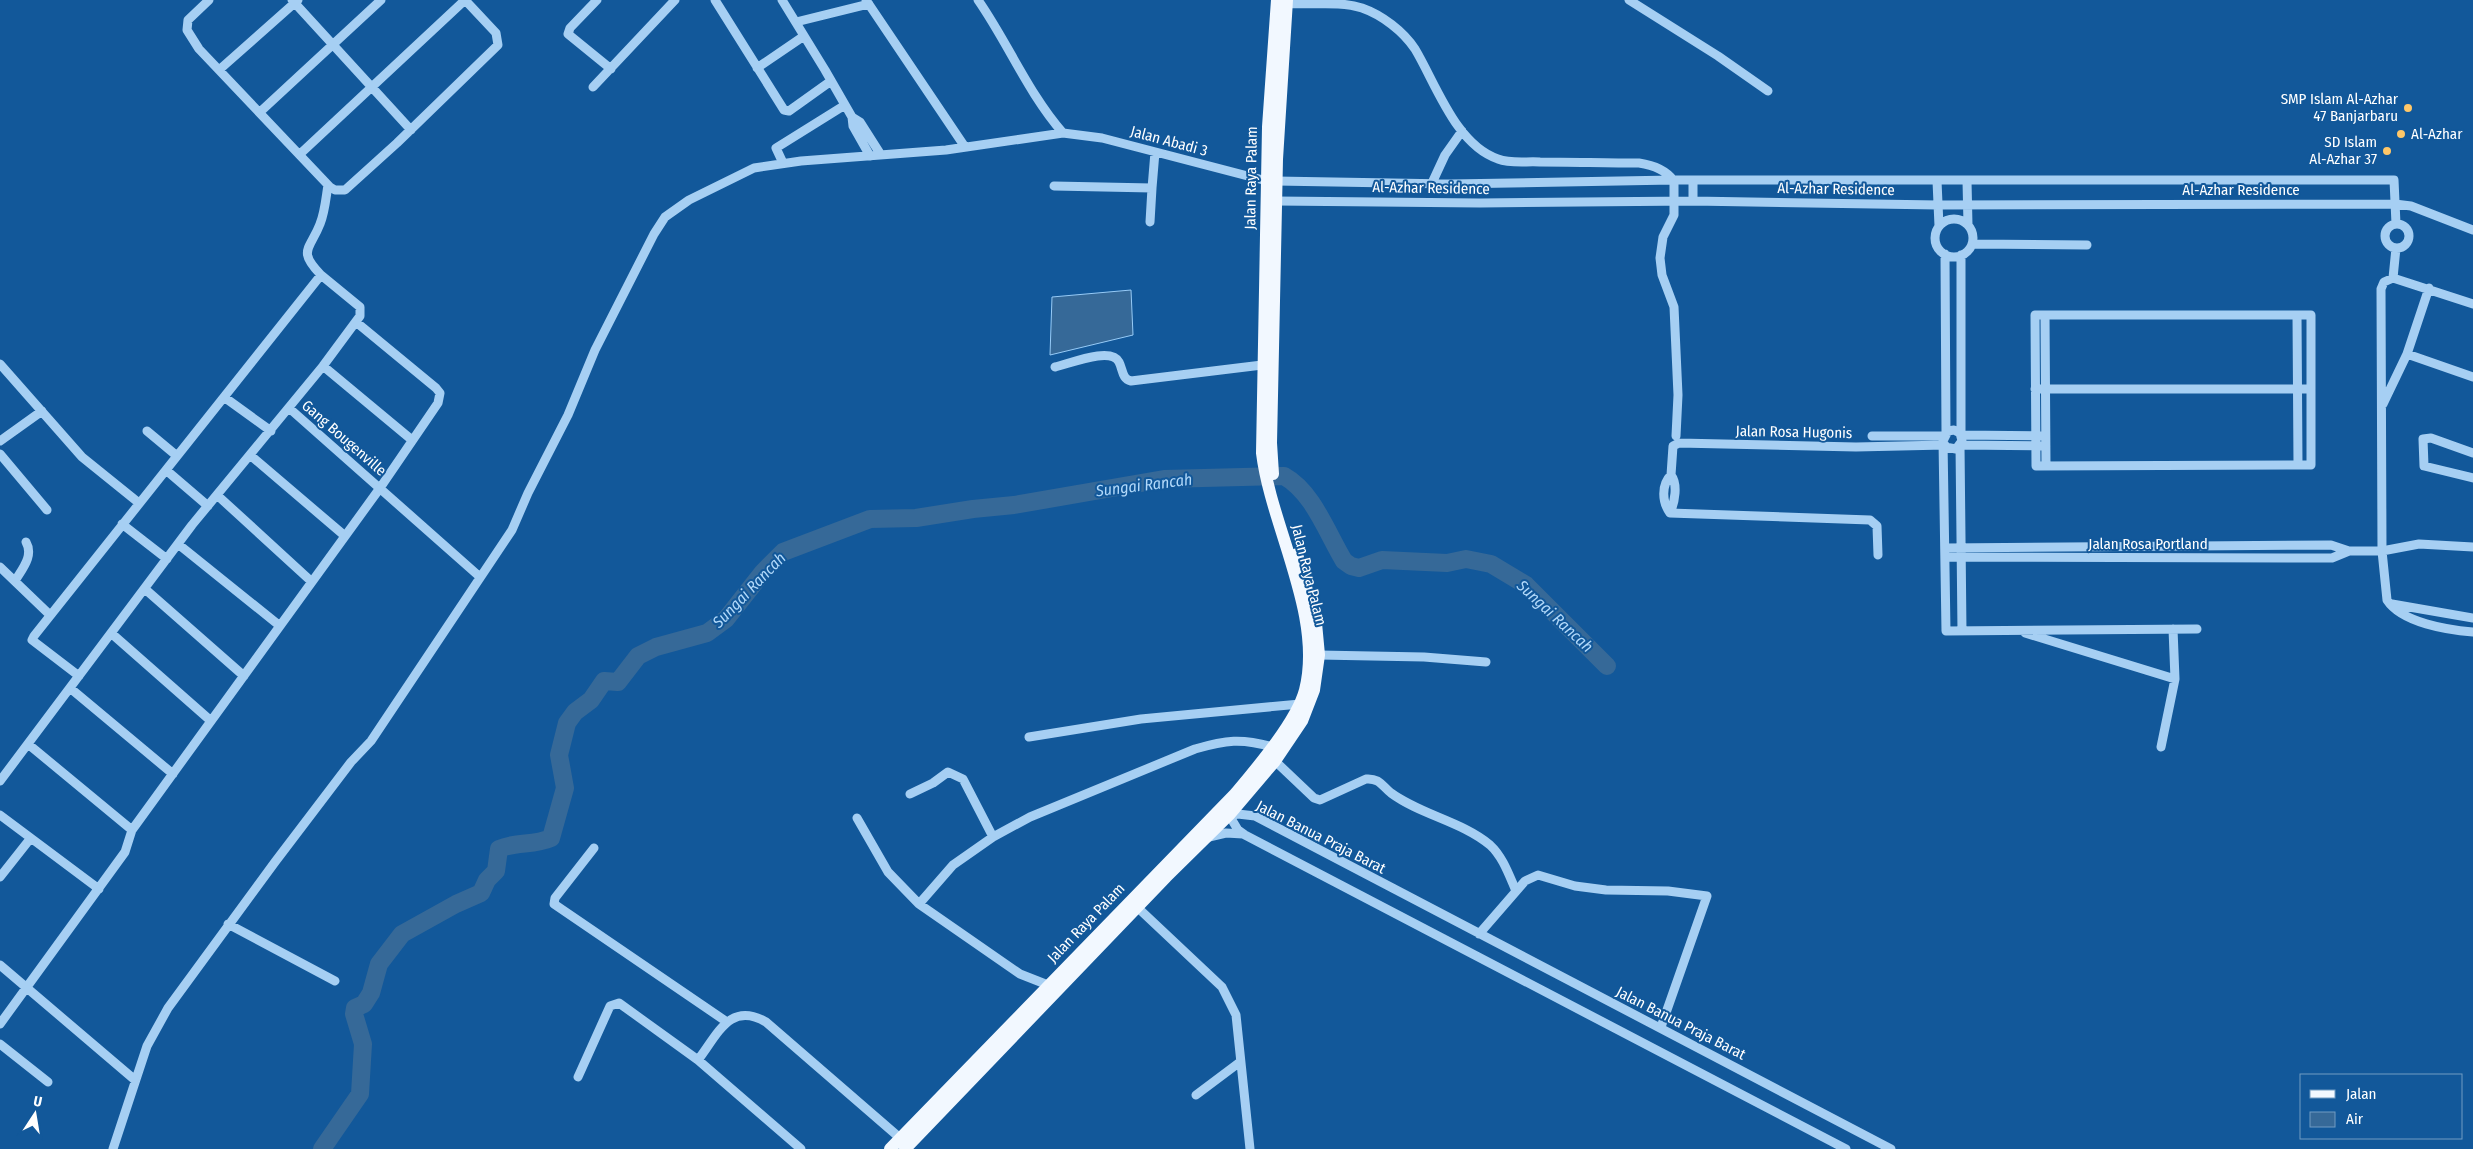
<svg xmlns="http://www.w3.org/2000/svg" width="2473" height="1149" font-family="'Fira Sans Condensed',sans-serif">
	<rect width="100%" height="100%" fill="#12589a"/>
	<path fill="#366998" stroke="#97cbf7" d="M1131,290L1133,335L1050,355L1052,297Z"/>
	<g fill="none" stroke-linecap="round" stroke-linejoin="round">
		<path stroke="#366998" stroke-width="18" d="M322,1149L360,1094L363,1044L354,1014L355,1008L364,1004L371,993L379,964L402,934L456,904L481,893L487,880L496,871L499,849C517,841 533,846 551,838L565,788L559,755L567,723L575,712L591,700L604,681L618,682L638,656L656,647L707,633L726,619L763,572L783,552L870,519L916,518L973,509L1014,505L1164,479L1284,476C1313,492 1327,533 1344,561L1351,566L1359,568L1382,560L1447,563L1466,559L1491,564L1526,585L1607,666"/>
		<path stroke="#a6cff3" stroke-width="9" d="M209,0L188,20L187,30L199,49L330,187L335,190H345L397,143L498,45L496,33L465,0
			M292,0L411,130
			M597,0L570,28L568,34L611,69
			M715,0L784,110L789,111L831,81
			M782,0L825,70L852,117L853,126L870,156
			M866,0L965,147
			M978,0C1008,43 1028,93 1063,133
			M1629,0L1718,56L1768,91
			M1283,3C1308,6 1337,0 1362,8C1382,15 1403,31 1415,49C1436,84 1456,145 1498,159C1511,164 1527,161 1540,162C1573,162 1606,163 1639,163C1653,165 1666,170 1674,181V215L1663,237L1660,258L1662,275L1674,307L1678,395L1676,436
			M796,22L869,4
			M757,68L804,36
			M219,70L298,0
			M593,87L675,0
			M260,112L381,0
			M852,117L860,122L881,155
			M300,154L465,0
			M783,163L776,148L845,105
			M1693,180V201
			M1276,181L1450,184L1673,180H2394L2396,224
			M1937,181L1939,226
			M1967,181L1968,225
			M1432,183L1445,155L1462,131
			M1054,186L1152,188L1155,152
			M1276,201L1480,203L1693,201L1938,205L2395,204L2411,206L2473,230
			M1935 238a19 19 0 1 1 38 0a19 19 0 1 1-38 0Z
			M1150,222L1152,188
			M2385 236a12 12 0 1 1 24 0a12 12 0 1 1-24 0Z
			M1972,244L2087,245
			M1945,254L1946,433
			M1961,255V435L2045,436
			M321,275C297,250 310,250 320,224C325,212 326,197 328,185
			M2393,278L2396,248
			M2473,304L2393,278L2384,282L2381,289L2382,551L2387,600C2402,623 2448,630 2473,632
			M2035,315H2311V465L2036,466Z
			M2045,315L2046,466
			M2297,315L2298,465
			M2407,354L2473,377
			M0,364L82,457L139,503
			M323,366L412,440
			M1055,367C1069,364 1111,346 1119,362C1123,370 1122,379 1131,381L1262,365
			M2035,389H2311
			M224,397L271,431
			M2383,404L2407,354L2429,288
			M289,408L480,577
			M147,431L177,456
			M1872,436H1944
			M0,441L42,411
			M1945,447L1956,449L1962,441L1960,433L1954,430L1948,431L1943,441L1946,631L2197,629
			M2473,453L2431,438L2423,439L2424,466L2473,478
			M0,454L47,510
			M250,455L345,536
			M166,470L208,506
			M217,495L312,582
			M1670,513C1675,502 1678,484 1671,475
			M122,524L167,559
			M178,544L280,626
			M1946,548L2331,545L2349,551
			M1878,555L1877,526L1870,520L1670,513C1662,502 1661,485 1671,475L1673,446L1679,443L1856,447L1945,445
			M1946,557L2332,558L2349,551H2382L2419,544L2473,547
			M0,567L50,615
			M15,581C22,569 34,556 26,542
			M145,589L244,676
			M2392,604L2473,618
			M1962,631L1960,445L2046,446
			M111,633L211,721
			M2025,633L2175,679
			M1319,655L1424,657L1486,662
			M70,688L173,774
			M1029,737L1141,719L1300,704
			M28,744L132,830
			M2161,747L2175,679L2173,629
			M1275,761L1314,798L1320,800L1366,779C1380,778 1382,786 1391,793C1421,815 1461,821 1490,845C1503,857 1509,875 1516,891
			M0,781L192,525L323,366L360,316V307L321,275L34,636L32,640L79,676
			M910,794L933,783L948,772L963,779L993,837
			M0,815L99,889
			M1229,815L1238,830L1245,835L1846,1149
			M1228,816L1238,814L1255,816C1466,928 1680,1037 1891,1149
			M857,818L888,872L919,904
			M1209,837L1226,833L1243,834
			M594,848L555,898L554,904L727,1022
			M0,877L30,839
			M1137,907L1222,987L1236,1015L1250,1149
			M228,924L335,981
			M1479,934L1525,881L1538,875L1575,886L1606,890L1668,891L1707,896L1661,1027
			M0,965L135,1080
			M1048,985L1020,974L919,904L953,865L993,837L1030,817L1195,749C1226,740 1241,738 1273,747
			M0,1024L125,852L132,830L380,488L438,403L440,393L436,388L356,322
			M0,1044L48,1082
			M698,1060C718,1034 730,1001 766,1022L900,1138
			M578,1077L610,1006L619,1003L698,1060L801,1149
			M1196,1095L1240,1062
			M113,1149L147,1046L168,1008L275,862L351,762L371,741L512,530L528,493L568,415L595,350L654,234L665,217L689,200L754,168L801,161L946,150L1063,133L1102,138L1267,181"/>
		<path stroke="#f2f8ff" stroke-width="12" d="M1273,474L1271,443L1277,159L1287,0
			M890,1149L1235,794C1256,769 1297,721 1305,690C1324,616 1271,527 1262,453L1268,127L1277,0
			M905,1149L1166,877L1229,815L1275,761L1302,721L1314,690L1319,655L1316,623L1297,554"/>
	</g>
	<g fill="#ffc768" stroke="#12589a" stroke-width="2">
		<circle cx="2408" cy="108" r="5"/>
		<circle cx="2401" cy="134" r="5"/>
		<circle cx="2387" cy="151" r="5"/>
	</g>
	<g text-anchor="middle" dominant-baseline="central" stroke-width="4" stroke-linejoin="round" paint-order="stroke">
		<g font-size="15" fill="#fff" stroke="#12589a" text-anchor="end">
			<text x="2398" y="99">SMP Islam Al-Azhar<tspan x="2398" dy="17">47 Banjarbaru</tspan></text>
			<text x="2411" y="134" text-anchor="start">Al-Azhar</text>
			<text x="2377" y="142">SD Islam<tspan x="2377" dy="17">Al-Azhar 37</tspan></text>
		</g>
		<g font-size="15" fill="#fff" stroke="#12589a">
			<text transform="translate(1169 141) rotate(15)">Jalan Abadi 3</text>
			<text transform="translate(1251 178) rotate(-89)">Jalan Raya Palam</text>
			<text transform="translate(1431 188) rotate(1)">Al-Azhar Residence</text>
			<text transform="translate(1836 189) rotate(1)">Al-Azhar Residence</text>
			<text x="2241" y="190">Al-Azhar Residence</text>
			<text transform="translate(1794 432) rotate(1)">Jalan Rosa Hugonis</text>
			<text transform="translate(344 438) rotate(41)">Gang Bougenville</text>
			<text x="2148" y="544">Jalan Rosa Portland</text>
			<text transform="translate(1309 575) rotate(76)">Jalan Raya Palam</text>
			<text transform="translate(1321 837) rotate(27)">Jalan Banua Praja Barat</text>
			<text transform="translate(1086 923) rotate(-46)">Jalan Raya Palam</text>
			<text transform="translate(1681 1023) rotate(27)">Jalan Banua Praja Barat</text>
		</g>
		<g font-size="16" font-style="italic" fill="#b2d9fa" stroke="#12589a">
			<text transform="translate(1144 485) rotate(-7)">Sungai Rancah</text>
			<text transform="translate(749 590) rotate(-46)">Sungai Rancah</text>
			<text transform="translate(1555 616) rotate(43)">Sungai Rancah</text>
		</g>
	</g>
	<rect x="2300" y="1074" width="162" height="65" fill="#12589a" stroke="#719bc2"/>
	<rect x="2310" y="1090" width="25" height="8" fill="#f2f8ff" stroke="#719bc2"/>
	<text x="2346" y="1099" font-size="15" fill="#ffffff">Jalan</text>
	<rect x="2310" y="1112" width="25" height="15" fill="#366998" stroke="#719bc2"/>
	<text x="2346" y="1124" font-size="15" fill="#ffffff">Air</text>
	<g transform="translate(35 1114) rotate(12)" stroke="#12589a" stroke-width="4" paint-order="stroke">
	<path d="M0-4L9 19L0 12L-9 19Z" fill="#ffffff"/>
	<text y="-8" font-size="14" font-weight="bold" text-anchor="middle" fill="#ffffff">U</text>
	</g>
</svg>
